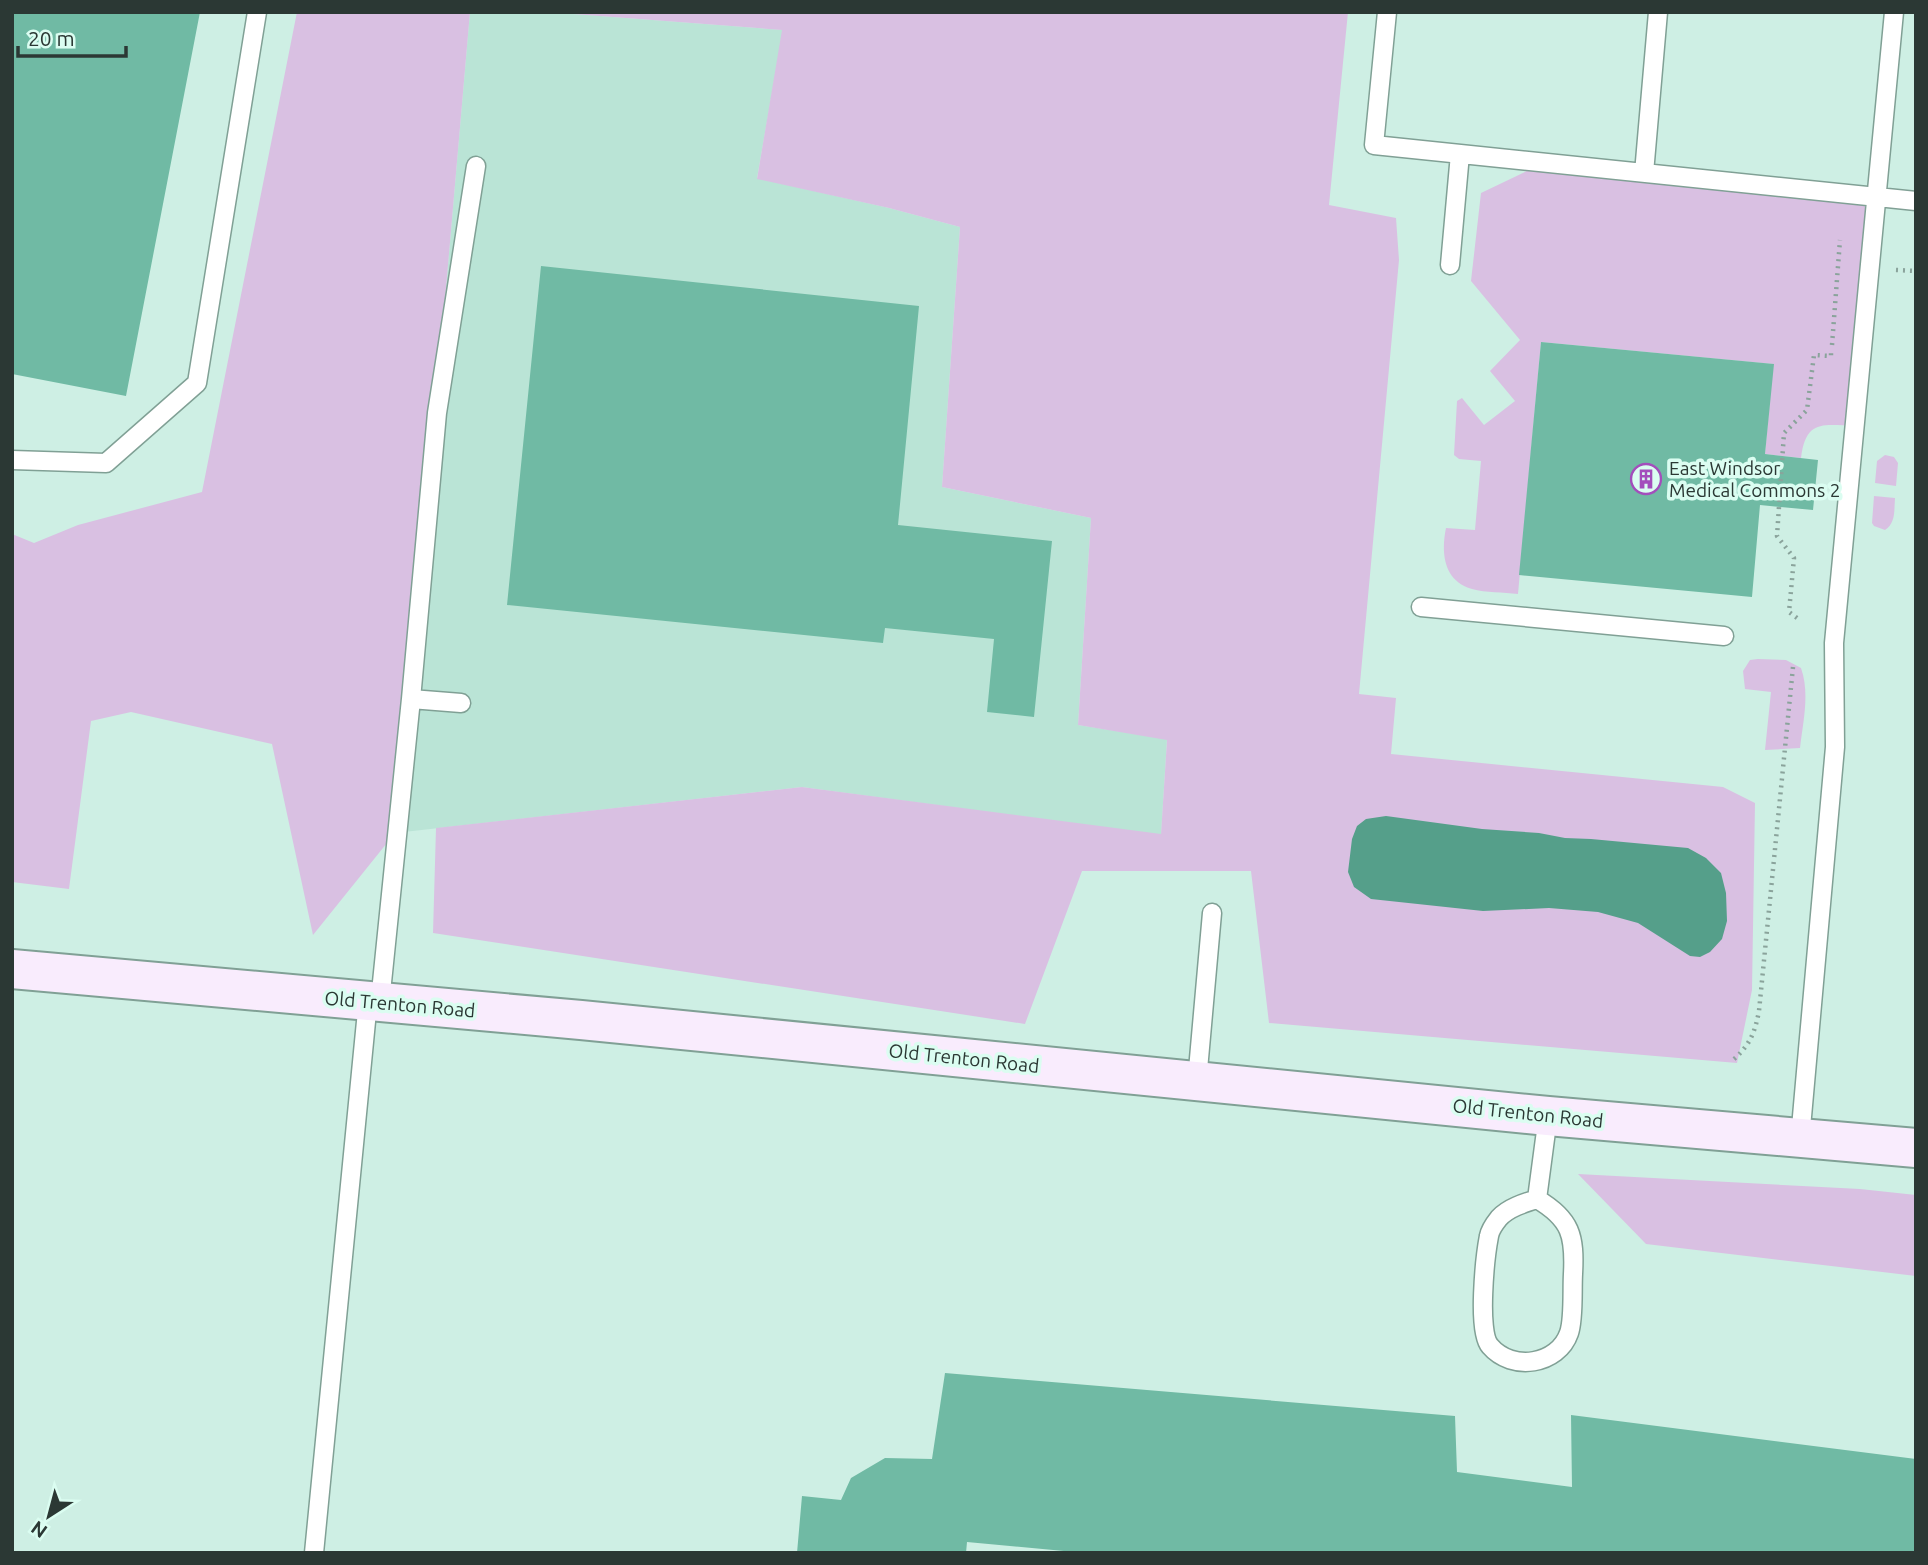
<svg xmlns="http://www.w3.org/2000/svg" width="1928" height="1565" font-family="Ubuntu,sans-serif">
	<rect width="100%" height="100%" fill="#ceefe4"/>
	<path fill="#bae4d6" d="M470,12H547L783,30L757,178L889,208L960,227L942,487L1091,518L1078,725L1167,739L1161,835L802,787L395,833L435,415Z"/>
	<path fill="#d9c0e2" d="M297,12H470L435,415L395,833L313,935L272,744L131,712L91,721L69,889L12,882V534L34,543L78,525L202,492Z
		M547,12H1348L1329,205L1396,218L1399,260L1359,694L1396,698L1391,754L1723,787L1755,803L1752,990L1737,1063L1269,1023L1251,871H1082L1025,1024L433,933L436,828L802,787L1161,834L1167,740L1078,725L1091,518L942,487L960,227L889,208L757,179L782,30Z
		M1531,169L1876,197L1855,426C1823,425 1806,419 1801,458L1765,454L1773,364L1541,342L1518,594C1503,592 1486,593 1472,589C1443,581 1441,552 1446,528L1475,530L1481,461L1459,459L1454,455L1457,401L1462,398L1484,425L1515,401L1490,371L1520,340L1471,281L1481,193Z
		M1885,455L1894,457L1898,463L1896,486L1875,483L1877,461Z
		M1874,496L1895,498C1894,510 1896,523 1885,530L1874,526L1872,523Z
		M1758,659L1786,660L1801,668C1810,693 1803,722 1800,748L1765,750L1771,692L1745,689L1743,671L1750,660Z
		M1578,1174L1860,1189L1916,1195V1276L1646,1244Z"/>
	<path fill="#559f8a" d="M1386,816L1482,829L1539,833L1565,838L1591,839L1688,848L1706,858L1721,873L1726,893L1727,921L1722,939L1710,952L1700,957L1690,956L1638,923L1598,912L1549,908L1483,911L1371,899L1354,887L1348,872L1352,839L1357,826L1366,819Z"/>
	<path fill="#70baa4" d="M12,12H200L126,396L12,374Z
		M541,266L919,306L898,525L1052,541L1034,717L987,712L994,639L885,628L883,643L507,605Z
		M1541,342L1774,364L1765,454L1818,460L1813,510L1760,505L1752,597L1519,575Z
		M945,1373L1455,1416L1457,1472L1572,1487L1571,1415L1916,1459V1553H1085L967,1542L966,1553H797L802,1496L841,1500L851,1478L885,1458L932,1459Z"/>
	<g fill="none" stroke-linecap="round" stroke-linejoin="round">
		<g stroke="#80a095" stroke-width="21">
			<path id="service" d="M1387,12L1374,145L1916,201
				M1644,173L1658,12
				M1450,265L1460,154
				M12,460L106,463L197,383L257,12
				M1421,607L1724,636
				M411,699L461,703
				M380,1002L411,699L437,413L476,166
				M1197,1081L1212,913
				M1800,1139L1835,747L1834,643L1894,12
				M1537,1199C1571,1219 1575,1236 1573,1274C1572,1290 1574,1319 1569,1333C1558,1365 1512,1372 1490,1346C1477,1332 1485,1257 1489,1236C1490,1230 1495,1223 1499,1218C1508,1208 1524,1203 1537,1199Z
				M1537,1199L1548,1116
				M314,1553L368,1001"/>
		</g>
		<g stroke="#80a095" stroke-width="42">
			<path id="secondary" d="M12,969L581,1020L1548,1116L1916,1148"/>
		</g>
		<path stroke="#8aa39b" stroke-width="4.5" stroke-dasharray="2 5" stroke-linecap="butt" d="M1896,270L1916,271
			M1832,345L1840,240
			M1797,618L1789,612L1794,558L1777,536L1784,433L1807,410L1814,355L1831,356V353
			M1734,1059C1750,1045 1755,1032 1759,1011L1793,667"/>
		<use href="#service" stroke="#fff" stroke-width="18"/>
		<use href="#secondary" stroke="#f9ecfd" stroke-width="38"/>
	</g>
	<defs>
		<g id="building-ring" transform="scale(1.575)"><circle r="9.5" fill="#dbfdf1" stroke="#a34ebc" stroke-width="1.5"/><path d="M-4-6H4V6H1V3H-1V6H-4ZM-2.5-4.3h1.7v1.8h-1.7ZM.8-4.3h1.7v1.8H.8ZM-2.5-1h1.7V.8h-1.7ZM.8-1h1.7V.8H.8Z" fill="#a34ebc"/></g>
	</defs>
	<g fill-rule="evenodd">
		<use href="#building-ring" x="1646" y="479"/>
	</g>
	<g text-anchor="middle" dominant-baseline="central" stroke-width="7" stroke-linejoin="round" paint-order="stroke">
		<g font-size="19" fill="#2b3834" stroke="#dbfdf1" text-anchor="start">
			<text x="1669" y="468">East Windsor<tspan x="1669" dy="22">Medical Commons 2</tspan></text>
		</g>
		<g font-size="19" fill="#2b3834" stroke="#dbfdf1">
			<text transform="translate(400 1004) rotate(5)">Old Trenton Road</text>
			<text transform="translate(964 1058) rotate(6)">Old Trenton Road</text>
			<text transform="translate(1528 1113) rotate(6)">Old Trenton Road</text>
		</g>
	</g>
	<rect width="1928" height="1565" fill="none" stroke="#2b3834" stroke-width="28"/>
	<g transform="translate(49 1516) rotate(216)" stroke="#dbfdf1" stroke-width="5" paint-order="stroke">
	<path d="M0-5L12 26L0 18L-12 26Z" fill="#2b3834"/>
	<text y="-10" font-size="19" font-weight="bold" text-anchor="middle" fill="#2b3834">N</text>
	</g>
	<path d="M18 46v10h108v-10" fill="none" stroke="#2b3834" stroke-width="3.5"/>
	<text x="28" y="46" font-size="21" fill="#2b3834" stroke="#dbfdf1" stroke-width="5" paint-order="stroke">20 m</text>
</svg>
